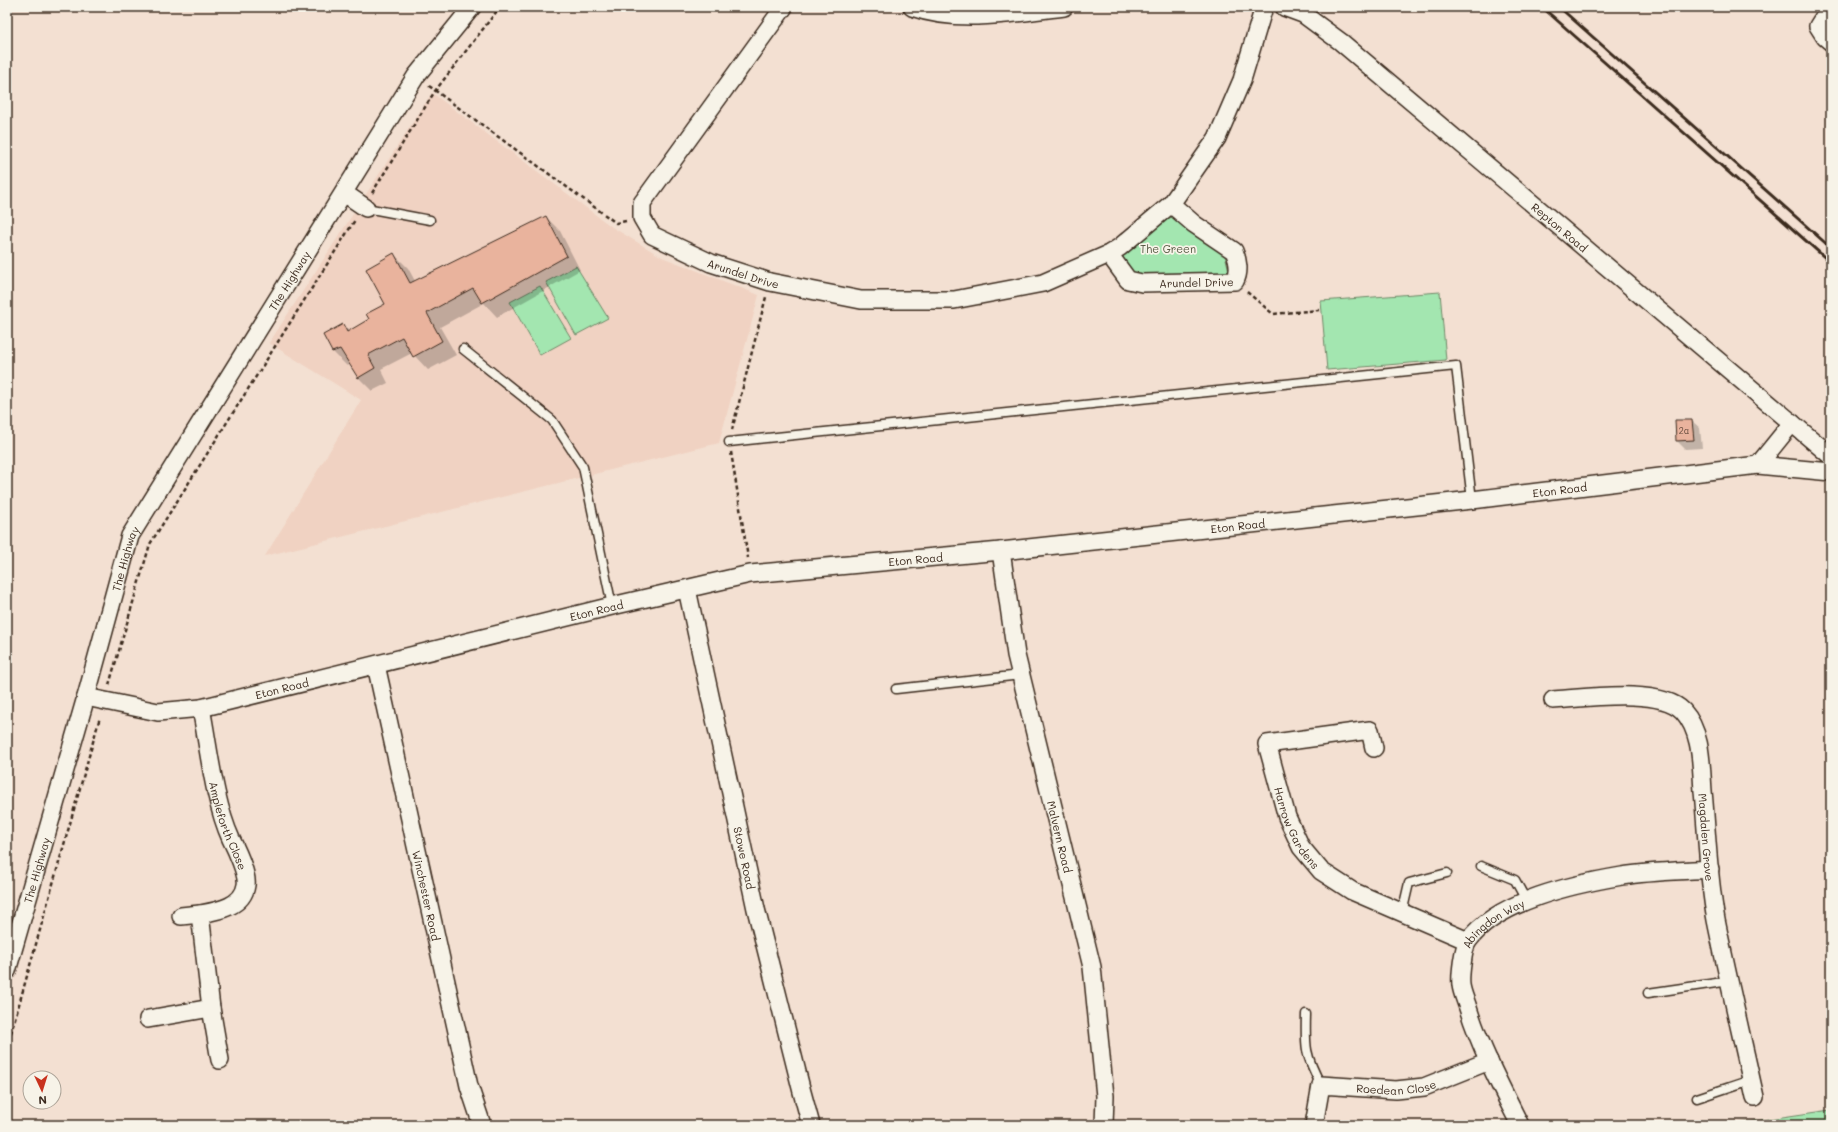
<svg xmlns="http://www.w3.org/2000/svg" width="1838" height="1132" font-family="Mali,sans-serif">
	<rect width="100%" height="100%" fill="#f3e0d2"/>
	<filter id="ink" filterUnits="userSpaceOnUse"><feTurbulence type="fractalNoise" baseFrequency=".025" numOctaves="2"/><feDisplacementMap in="SourceGraphic" scale="8" xChannelSelector="R" yChannelSelector="G"/><feConvolveMatrix kernelMatrix="1 2 1 2 8 2 1 2 1" color-interpolation-filters="sRGB"/></filter>
	<g filter="url(#ink)">
		<path fill="#f0d2c2" d="M432,93L612,227L662,257L759,295L719,443L265,556L361,400L269,343Z"/>
		<path fill="#a3e6b0" stroke="#6f8867" d="M1167,215L1177,218L1225,255L1229,271L1227,274L1134,276L1118,251Z
			M576,266L608,318L576,335L546,282Z
			M540,286L571,338L540,355L510,302Z
			M1440,292L1446,360L1327,370L1321,301Z
			M1830,1110L1831,1125H1728Z"/>
		<path fill="#0003" d="M546,217L560,231L580,270L497,317L484,303L440,327L456,355L428,370L412,353L381,369L388,383L372,391L358,377L351,364L347,366L333,352L324,336L343,325L350,332L370,320L386,304L394,254L408,268L415,281Z
			M1692,421L1700,428L1702,448L1685,449L1677,441Z"/>
		<path fill="#e9b39d" stroke="#3b2a1e" d="M546,216L567,256L482,303L473,288L427,313L442,341L413,357L402,337L368,355L375,368L358,378L340,349L332,352L323,335L343,324L347,332L369,319L366,314L385,304L366,269L394,253L410,283Z
			M1675,420H1692L1694,440L1676,441Z"/>
		<g fill="none" stroke-linecap="round" stroke-linejoin="round">
			<g stroke="#3b2a1e" stroke-width="11">
				<path id="service" d="M366,208L430,220
					M463,349L552,420L583,467L612,606
					M729,442L1456,366L1472,500
					M896,689L1021,675
					M1481,866L1515,880L1526,900
					M1402,913L1409,883L1447,873
					M1648,993L1730,981
					M1306,1014C1305,1047 1305,1055 1321,1085
					M1697,1098L1751,1080"/>
			</g>
			<g stroke="#3b2a1e" stroke-width="20">
				<g id="minor">
					<path id="s1" d="M784,7L642,203V218L652,235L711,263L770,282L861,300H954L1043,283L1109,254L1120,247L1171,204L1217,138L1242,80L1264,7"/>
					<path d="M912,7C959,24 1016,13 1064,7"/>
					<path id="s2" d="M1284,7L1303,14L1341,42L1831,456"/>
					<path d="M1831,10L1825,15L1818,26L1825,37L1831,42"/>
					<path d="M344,193L366,208"/>
					<path id="s3" d="M1109,254L1128,280L1142,283L1235,281C1240,272 1238,260 1234,251L1194,224L1171,204"/>
					<path d="M1758,465L1792,423"/>
					<path id="s4" d="M1001,551L1016,655L1092,967L1105,1096L1104,1125"/>
					<path id="s5" d="M687,589L756,909L802,1092L811,1125"/>
					<path id="s6" d="M376,665L469,1086L482,1125"/>
					<path id="s7" d="M86,697L158,712L201,708L612,606L750,574L1001,551L1472,500L1758,465L1831,472"/>
					<path id="s8" d="M1553,700C1584,698 1661,687 1683,711C1702,732 1701,764 1703,791C1707,834 1708,877 1716,920C1728,979 1742,1038 1755,1097"/>
					<path id="s9" d="M201,708C209,749 214,802 231,839C236,849 248,875 246,885C243,907 217,911 200,914L211,1008L220,1060"/>
					<path id="s10" d="M1374,748L1370,730L1267,744L1287,817L1301,847L1321,871L1352,891L1468,941"/>
					<path d="M181,916L200,914"/>
					<path id="s11" d="M7,971L86,697L130,536L416,76L472,7"/>
					<path d="M148,1019L211,1008"/>
					<path id="s12" d="M1314,1125L1321,1085L1396,1090L1424,1087L1489,1061"/>
					<path id="s13" d="M1520,1125C1501,1087 1481,1049 1468,1008C1466,1001 1462,993 1461,985C1460,976 1463,948 1468,941C1498,900 1575,884 1622,876C1651,871 1681,871 1710,869"/>
				</g>
			</g>
			<path stroke="#3b2a1e" stroke-width="2.5" stroke-dasharray="4 3" stroke-linecap="butt" d="M429,86L616,223L626,221
				M372,193L435,91L500,7
				M1247,292L1273,314L1319,310
				M732,430L766,297
				M731,452L748,558
				M109,685L150,544L355,220
				M7,1047L100,717"/>
			<use href="#service" stroke="#f7f3e8" stroke-width="8"/>
			<use href="#minor" stroke="#f7f3e8" stroke-width="17"/>
			<path stroke="#3b2a1e" stroke-width="3" d="M1542,7L1831,263
				M1559,7L1831,248"/>
		</g>
	</g>
	<g text-anchor="middle" dominant-baseline="central" stroke-width="3.5" stroke-linejoin="round" paint-order="stroke">
		<g font-size="9" fill="#664c3e">
			<text x="1684" y="430">2a</text>
		</g>
		<g font-size="11" fill="#3b2a1e" stroke="#f7f3e8">
			<text stroke="none"><textPath href="#s2" startOffset="354">Repton Road</textPath></text>
			<text stroke="none"><textPath href="#s1" startOffset="376">Arundel Drive</textPath></text>
			<text stroke="none"><textPath href="#s3" startOffset="101">Arundel Drive</textPath></text>
			<text stroke="none"><textPath href="#s11" startOffset="753">The Highway</textPath></text>
			<text stroke="none"><textPath href="#s7" startOffset="1496">Eton Road</textPath></text>
			<text stroke="none"><textPath href="#s7" startOffset="1172">Eton Road</textPath></text>
			<text stroke="none"><textPath href="#s7" startOffset="848">Eton Road</textPath></text>
			<text stroke="none"><textPath href="#s11" startOffset="429">The Highway</textPath></text>
			<text stroke="none"><textPath href="#s7" startOffset="524">Eton Road</textPath></text>
			<text stroke="none"><textPath href="#s7" startOffset="200">Eton Road</textPath></text>
			<text stroke="none"><textPath href="#s9" startOffset="121">Ampleforth Close</textPath></text>
			<text stroke="none"><textPath href="#s10" startOffset="212">Harrow Gardens</textPath></text>
			<text stroke="none"><textPath href="#s4" startOffset="292">Malvern Road</textPath></text>
			<text stroke="none"><textPath href="#s8" startOffset="264">Magdalen Grove</textPath></text>
			<text stroke="none"><textPath href="#s5" startOffset="275">Stowe Road</textPath></text>
			<text stroke="none"><textPath href="#s11" startOffset="105">The Highway</textPath></text>
			<text stroke="none"><textPath href="#s6" startOffset="236">Winchester Road</textPath></text>
			<text stroke="none"><textPath href="#s13" startOffset="228">Abingdon Way</textPath></text>
			<text stroke="none"><textPath href="#s12" startOffset="116">Roedean Close</textPath></text>
		</g>
		<g font-size="11" fill="#555942" stroke="#f7f3e8">
			<text x="1168" y="248">The Green</text>
		</g>
	</g>
	<rect width="1838" height="1132" fill="none" stroke="#f7f3e8" stroke-width="24"/>
	<rect x="12" y="12" width="1814" height="1108" fill="none" stroke="#3b2a1e" stroke-width="1.5" filter="url(#ink)"/>
	<g transform="translate(42 1090) rotate(176)"><circle r="19" fill="#f7f3e8" stroke="#aca397"/>
	<path d="M0-3L7 15L0 10L-7 15Z" fill="#c8321e"/>
	<text y="-6" font-size="11" font-weight="bold" text-anchor="middle" fill="#3b2a1e">N</text>
	</g>
</svg>
